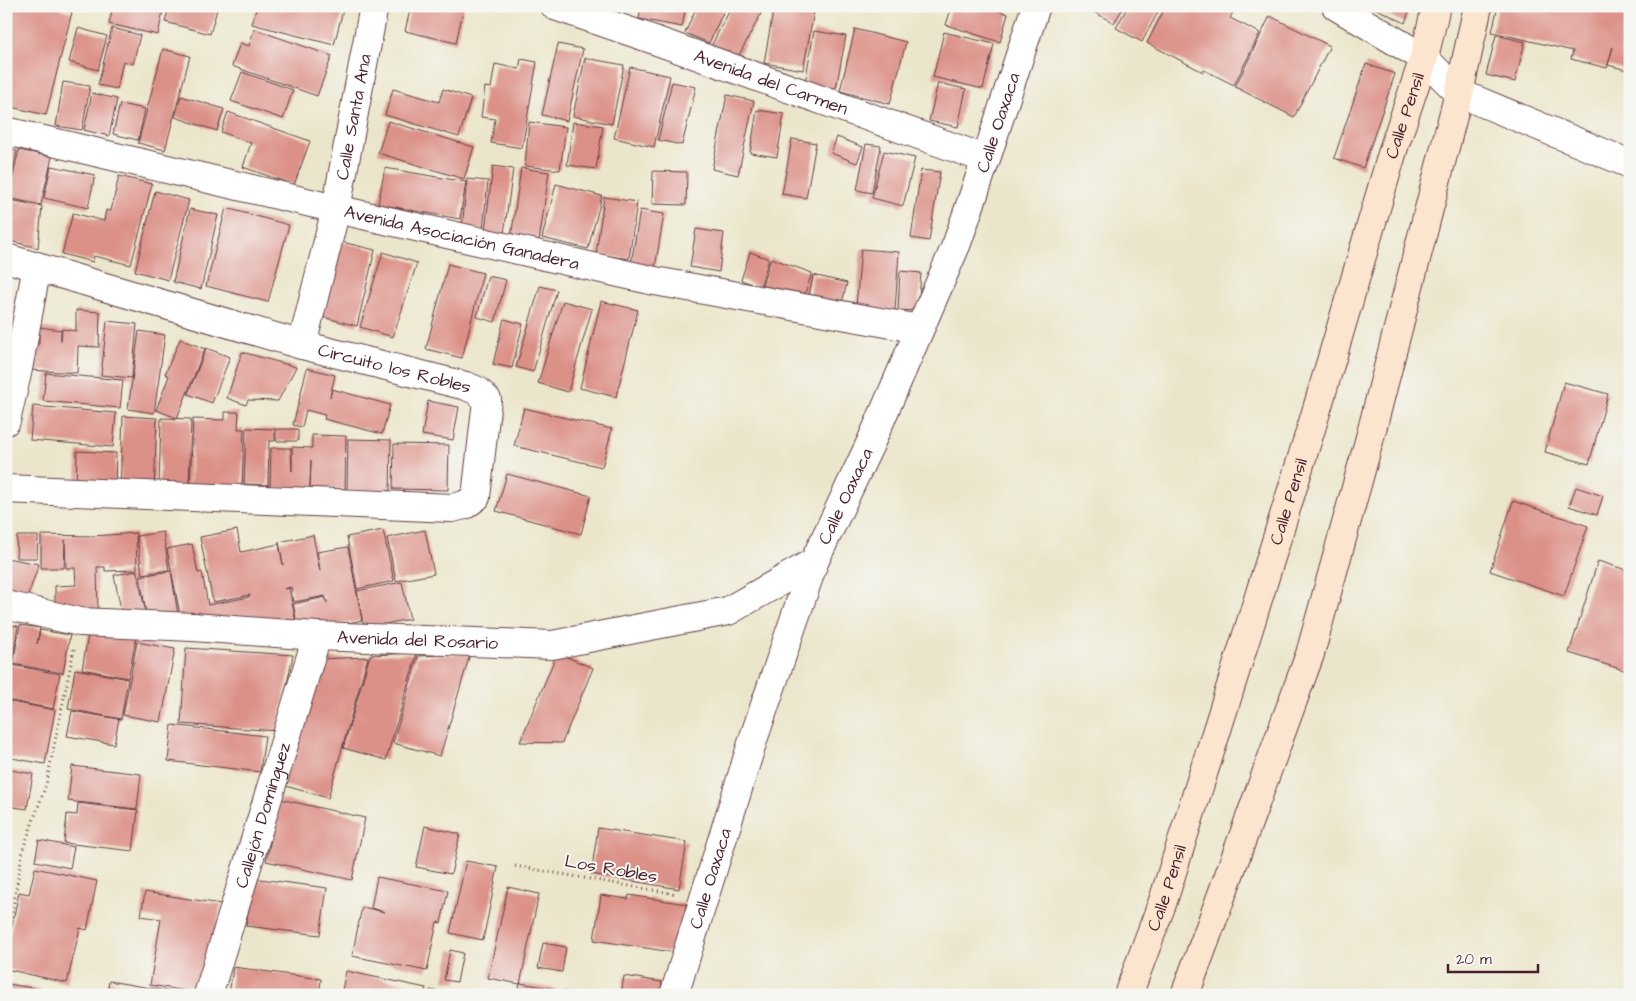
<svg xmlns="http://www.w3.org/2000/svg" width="1636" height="1001" font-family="'Architects Daughter',sans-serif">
	<rect width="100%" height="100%" fill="#f6f6f2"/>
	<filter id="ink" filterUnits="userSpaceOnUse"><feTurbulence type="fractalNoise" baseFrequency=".02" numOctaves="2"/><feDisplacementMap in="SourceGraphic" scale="10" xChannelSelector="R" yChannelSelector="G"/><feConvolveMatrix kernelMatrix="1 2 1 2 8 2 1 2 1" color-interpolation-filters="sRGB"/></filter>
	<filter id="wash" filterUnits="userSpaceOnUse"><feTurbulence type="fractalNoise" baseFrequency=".0096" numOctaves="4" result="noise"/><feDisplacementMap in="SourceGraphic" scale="20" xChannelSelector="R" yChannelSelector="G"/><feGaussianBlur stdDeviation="1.12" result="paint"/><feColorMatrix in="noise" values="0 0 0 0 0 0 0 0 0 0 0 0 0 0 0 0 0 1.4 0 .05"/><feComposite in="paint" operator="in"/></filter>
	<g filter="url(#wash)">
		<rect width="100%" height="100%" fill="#ebe6cb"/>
		<g id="blocks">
			<path fill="#dc9188" d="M7,6H50L72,12L46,115L6,106Z
				M113,6H164L158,35L109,24Z
				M169,6H218L210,34L165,22Z
				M257,6H344L334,45L252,24Z
				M411,6H464L456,43L405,31Z
				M613,6H635L634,11Z
				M641,6H686L682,27L639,19Z
				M697,6H726L709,43L685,33Z
				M732,6H765L737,59L711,46Z
				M774,6H815L803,70L764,63Z
				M952,6H983L1008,14L1000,42L946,25Z
				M1083,6H1124L1114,23Z
				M1128,6H1161L1142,42L1116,28Z
				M1166,6H1226L1234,10L1230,18L1260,33L1234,85L1204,70L1203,72L1147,43Z
				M1371,6H1411L1405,23Z
				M1498,6H1630V71L1608,65L1613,47L1607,68L1571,59L1573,51L1492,32Z
				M1270,16L1330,46L1294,117L1235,87Z
				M78,28L107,36L98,70L69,62Z
				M112,28L140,35L133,64L123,61L117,89L98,85Z
				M254,29L332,56L317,96L232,66L240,43L249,46Z
				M855,29L906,42L890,104L840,91Z
				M814,31L846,36L836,88L805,83Z
				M944,32L994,44L983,89L933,77Z
				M1496,35L1525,42L1515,82L1486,75Z
				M558,44L583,49L567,121L542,115Z
				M163,49L190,56L165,150L138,143Z
				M585,58L624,65L612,124L573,116Z
				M521,59L537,62L522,148L491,143L495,119L481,117L485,87L491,88L495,64L519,69Z
				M1366,64L1395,74L1363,168L1334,158Z
				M630,67L670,76L654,147L614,138Z
				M242,72L293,90L283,119L231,101Z
				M63,82L90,86L82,130L56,126Z
				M672,82L696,87L682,145L658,140Z
				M938,83L966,89L958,127L929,121Z
				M393,89L439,102L443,89L471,98L459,137L385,115Z
				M92,93L117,99L109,136L84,130Z
				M727,95L754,101L738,175L712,169Z
				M181,96L224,109L217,131L175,117Z
				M120,104L145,109L138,140L113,134Z
				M757,110L784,114L777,157L750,153Z
				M228,112L310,141L294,185L243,167L251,143L221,132Z
				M388,121L474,147L464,179L378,153Z
				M529,122L566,127L560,170L525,166Z
				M573,122L603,126L596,169L567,165Z
				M837,137L863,147L857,163L831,153Z
				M792,139L816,143L806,198L782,194Z
				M866,144L881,146L872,193L857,190Z
				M6,148L17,151L7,197H6Z
				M19,150L52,157L41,205L8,198Z
				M884,151L915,158L903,206L872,198Z
				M51,166L95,175L88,208L44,198Z
				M493,166L513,169L503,241L484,238Z
				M385,168L466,182L460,219L378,204Z
				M521,168L549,172L538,249L510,245Z
				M921,170L940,172L929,241L911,238Z
				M653,171L687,172L686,205L652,204Z
				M119,176L152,184L131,265L94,256L93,262L62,254L73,213L104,221L106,210L111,211Z
				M467,179L488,181L483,230L462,228Z
				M556,184L602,196L588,249L542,238Z
				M155,191L189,200L168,280L135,271Z
				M604,197L637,202L629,259L596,254Z
				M10,200L42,206L38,248L6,240V213Z
				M226,208L289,225L268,302L206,286Z
				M190,209L218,215L201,289L173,282Z
				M640,210L664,214L655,268L631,264Z
				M696,229L724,233L719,272L690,267Z
				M342,242L375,250L357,326L323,317Z
				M861,249L899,252L895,310L856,307Z
				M383,252L417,263L393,337L360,327Z
				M750,252L769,259L760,287L741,280Z
				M771,258L812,273L802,302L761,288Z
				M448,264L483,273L462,358L426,349Z
				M900,271L921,273L918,311L898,310Z
				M813,275L847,283L842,303L809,296Z
				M488,276L506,280L495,322L477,317Z
				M540,286L557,290L533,372L516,367Z
				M563,301L592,309L568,392L538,383Z
				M601,301L638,310L616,397L580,388Z
				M76,310L100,312L99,347L78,346L77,373L30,370L31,344H39V327L61,330V341L62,329L76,331Z
				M504,319L523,324L512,368L493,364Z
				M107,321L137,324L132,378L101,375Z
				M139,331L165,335L154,413L128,409Z
				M180,339L205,349L177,418L156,410L169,376L165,374Z
				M206,348L230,357L212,403L188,394Z
				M242,352L296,367L278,401L248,400L246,405L227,398Z
				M307,368L335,375L330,397L332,389L390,405L382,434L324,419L325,415L306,410L302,427L293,425Z
				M46,373L123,380L120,408L43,401Z
				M1564,382L1608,394L1589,464L1545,452Z
				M428,401L459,407L453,440L422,435Z
				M33,406L116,413L113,447L30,440Z
				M524,408L612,429L602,467L514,446Z
				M225,412H239L238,429H244L242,488L190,489L193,419L225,420Z
				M123,416L157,418L154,492L120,490Z
				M161,418L191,419L189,487L159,486Z
				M246,428L275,429V441H269L268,485L244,484Z
				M276,429H298V441H276Z
				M312,435L346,436L345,489L310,488L311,460L310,489H270L271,448H291L292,471V447L312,448Z
				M348,439L391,440L390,491L347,490Z
				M394,444L449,445L448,490L393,489Z
				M77,451L116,453L115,489L76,488Z
				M507,474L591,496L581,534L496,511Z
				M1576,487L1603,496L1597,515L1569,506Z
				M1513,501L1588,526L1564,596L1490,571Z
				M237,530L241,552L279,544L283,565L279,542L313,535L320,571L317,552L348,547L362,620L299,634L293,604L325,597L327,603L325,596L294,602L291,587L284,589L289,588L296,622L182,625L167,549L192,544L198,573L202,572L208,605L249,597L250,595L213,602L200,537Z
				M383,530L394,581L357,589L347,537Z
				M425,530L434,574L396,581L387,538Z
				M163,532L169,570L142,574L137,536Z
				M136,533L137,570L105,571V567H97L98,611H55V586L76,585L75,568H66L65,540L64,568H41V535L92,536Z
				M17,536H38L37,558H16Z
				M6,558L39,564L26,601L6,594Z
				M1598,561L1630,571V672L1569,653Z
				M137,571L146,614L140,576L171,571L178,615L123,620L114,575Z
				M402,582L410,619L364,628L357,591Z
				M6,624L18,626L12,663L6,662Z
				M20,625L40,628L37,644L40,630L70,635L63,673L13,664Z
				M89,630L136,639L128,678L82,669Z
				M137,642L175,649L161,722L123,715Z
				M186,648L293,655L277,731L181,724Z
				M417,653L386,760L343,748L370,655Z
				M557,653L593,668L562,743L520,742Z
				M470,654L440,756L393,743L418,656Z
				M368,657L328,798L282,785L318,659Z
				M6,664L60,674L53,709L6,700Z
				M75,669L128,679L121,719L68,709Z
				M6,701L55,710L45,764L6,757Z
				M72,711L119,719L114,744L67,736Z
				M172,725L265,736L260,772L168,761Z
				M72,766L141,774L137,809L68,801Z
				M6,769L33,774L27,809L6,806Z
				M280,799L365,818L352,880L266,861Z
				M78,803L138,810L133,851L64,843L67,814L77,815Z
				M425,826L460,834L451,874L416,867Z
				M598,828L687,842L679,889L591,874Z
				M6,829L10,830L7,846H6Z
				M39,840L74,847L70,868L35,861Z
				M466,861L498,867L483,940L450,933Z
				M35,868L97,881L87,930L80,928L67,983L6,969V953L19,892L29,894Z
				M377,877L448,891L441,923L437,922L427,971L352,956L362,907L385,912L371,908Z
				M253,878L327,888L320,935L246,926Z
				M508,887L539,894L520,984L488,978Z
				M145,892L221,904L205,994L150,985L161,919L141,916Z
				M601,895L628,899L629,895L686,904L678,953L594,940Z
				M543,943L566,947L562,972L538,968Z
				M450,950L463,953L457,982L444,980Z
				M233,967L321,979L319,995H229Z
				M346,971L426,988L424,995H341Z
				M624,976L662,982L660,995H621Z
				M109,981L185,994V995H107Z
				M520,983L556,989L555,995H518Z
				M7,984L40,989L39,995H6Z
				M430,990L453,994L452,995H429Z
				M557,990L582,994V995H556Z"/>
		</g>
	</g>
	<g filter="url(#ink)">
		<use href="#blocks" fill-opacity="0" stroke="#623d43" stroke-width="1"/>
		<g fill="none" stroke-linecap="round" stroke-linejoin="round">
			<g stroke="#623d43" stroke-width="30">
				<g id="minor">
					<path id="s1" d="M555,6L643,36L986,159"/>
					<path d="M1336,6L1424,58L1459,93L1630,164"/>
					<path id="s2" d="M6,131L336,209L655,281L919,329"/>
					<path id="s3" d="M6,258L302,345L466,386L478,391L487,400L476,497L465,505L452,508L6,489"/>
					<path id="s4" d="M302,345L336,209L374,6"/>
					<path d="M6,421L18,369L37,266"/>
					<path id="s5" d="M6,605L80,622L193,627L317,636L552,645L728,611L814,562"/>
					<path id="s6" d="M208,995L317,636"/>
					<path id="s7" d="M674,995L754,737L814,562L871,442L957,243L986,159L1036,6"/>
				</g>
			</g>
			<g stroke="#623d43" stroke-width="30">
				<g id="secondary">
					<path id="s8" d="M1128,995L1163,901L1250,625L1314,419L1394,147L1424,58L1436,6"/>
					<path d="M1185,995L1310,654L1369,441L1459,93L1478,6"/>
				</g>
			</g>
			<path stroke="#623d43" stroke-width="3" stroke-dasharray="1 4" stroke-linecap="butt" d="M515,866L676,894
				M6,947L23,849L46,785L74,649"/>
			<use href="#minor" stroke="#fff" stroke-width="28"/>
			<use href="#secondary" stroke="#fce5cf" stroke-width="28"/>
		</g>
	</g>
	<g text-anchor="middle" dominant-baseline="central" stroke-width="4" stroke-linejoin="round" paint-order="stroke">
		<g font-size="18" fill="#4a1f2b" stroke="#f6f6f2">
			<text stroke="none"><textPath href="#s1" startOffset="229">Avenida del Carmen</textPath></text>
			<text stroke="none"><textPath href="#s8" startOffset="922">Calle Pensil</textPath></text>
			<text stroke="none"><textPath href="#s4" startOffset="234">Calle Santa Ana</textPath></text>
			<text stroke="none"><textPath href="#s7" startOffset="932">Calle Oaxaca</textPath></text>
			<text stroke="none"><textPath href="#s2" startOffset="468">Avenida Asociación Ganadera</textPath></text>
			<text stroke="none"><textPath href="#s3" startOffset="404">Circuito los Robles</textPath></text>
			<text stroke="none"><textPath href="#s7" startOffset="528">Calle Oaxaca</textPath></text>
			<text stroke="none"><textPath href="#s8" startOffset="519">Calle Pensil</textPath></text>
			<text stroke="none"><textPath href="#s5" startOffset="414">Avenida del Rosario</textPath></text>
			<text stroke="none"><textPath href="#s6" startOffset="188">Callejón Domínguez</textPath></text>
			<text transform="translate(611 869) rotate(10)">Los Robles</text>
			<text stroke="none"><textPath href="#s7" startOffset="122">Calle Oaxaca</textPath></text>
			<text stroke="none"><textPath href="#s8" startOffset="114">Calle Pensil</textPath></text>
		</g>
	</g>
	<rect width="1636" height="1001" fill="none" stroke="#f6f6f2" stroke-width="25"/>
	<path d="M1448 964v8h90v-8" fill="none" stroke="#4a1f2b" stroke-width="2.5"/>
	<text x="1456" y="964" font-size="15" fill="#4a1f2b" stroke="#f6f6f2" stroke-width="4" paint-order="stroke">20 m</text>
</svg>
